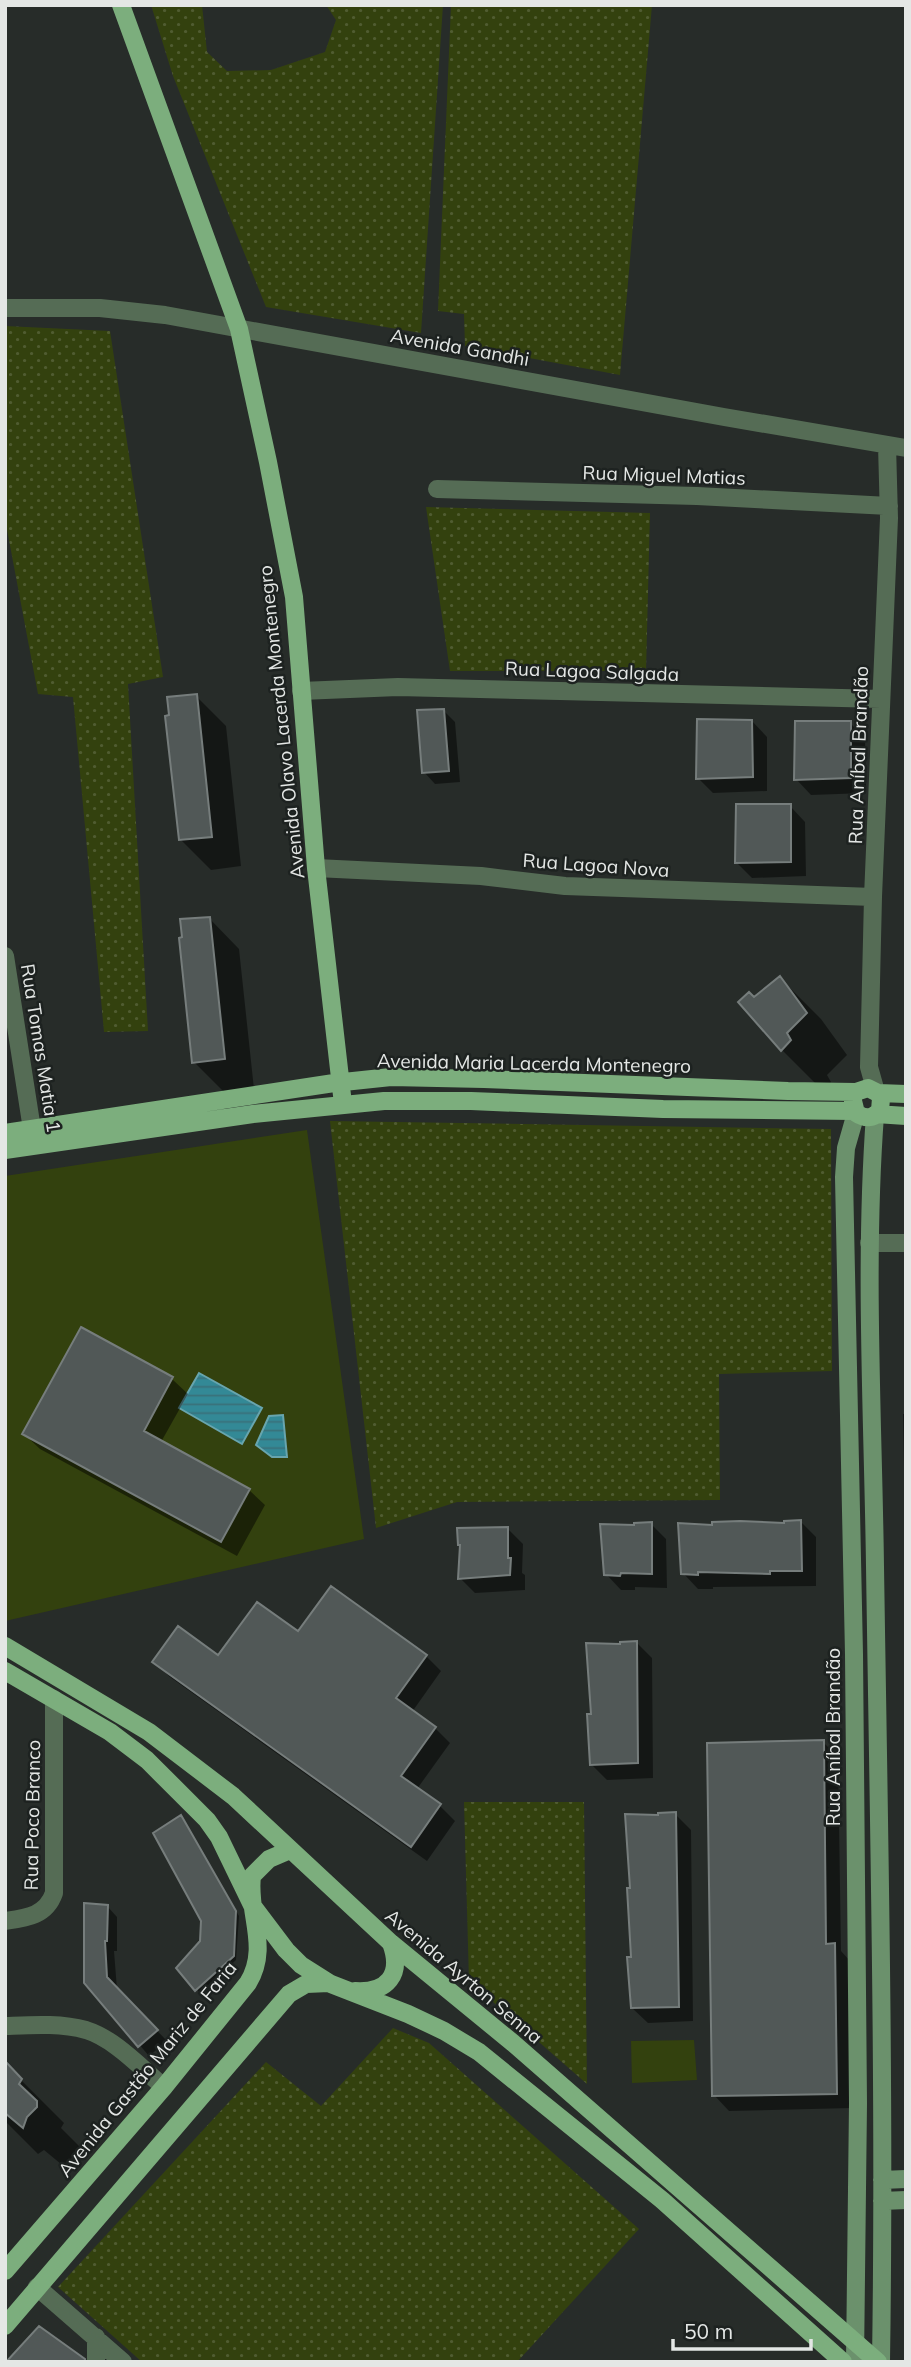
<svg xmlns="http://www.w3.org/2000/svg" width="911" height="2367" font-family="Mulish,sans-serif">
	<defs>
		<pattern id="grass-dots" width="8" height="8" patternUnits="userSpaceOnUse" patternTransform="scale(1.75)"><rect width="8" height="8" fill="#33410e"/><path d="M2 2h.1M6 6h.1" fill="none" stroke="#505c31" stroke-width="1.8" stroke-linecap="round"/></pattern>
		<pattern id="water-rules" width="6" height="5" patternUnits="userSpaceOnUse" patternTransform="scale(1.75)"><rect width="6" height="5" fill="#338996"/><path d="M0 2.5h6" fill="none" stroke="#39717a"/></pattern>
	</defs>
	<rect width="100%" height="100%" fill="#272c29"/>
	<path fill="url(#grass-dots)" d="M151,5H202L207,52L227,71L271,70L325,52L336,20L326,5H443L421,333L266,307L173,76Z
		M451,5H652L620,375L465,346L464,314L438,311Z
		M5,326L110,331L163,677L128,684L148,1031L104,1032L73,697L38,694L5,519Z
		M426,507L650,513L646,671H450Z
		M330,1121L831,1129L832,1371L719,1374L720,1500L457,1502L376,1528Z
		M464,1802H584L587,2084L469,1981Z
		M393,2028L429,2043L639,2229L517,2362H142L58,2287L266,2062L321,2106Z"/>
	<path fill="#33410e" d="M307,1130L364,1539L5,1621V1176Z
		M694,2040L697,2080L632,2083L631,2041Z"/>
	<path fill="url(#water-rules)" stroke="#68a5ae" stroke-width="2" d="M199,1373L262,1408L242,1444L179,1408Z
		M283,1415L287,1457H272L256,1445L269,1416Z"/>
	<path fill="#0007" d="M196,696L226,726L241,866L211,870L181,840Z
		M444,711L455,722L460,782L435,784L424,772Z
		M752,721L767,737V791L713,793L698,778Z
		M850,723L865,738L866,793L811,795L796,779Z
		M790,806L805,822L806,876L752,878L736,862Z
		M209,918L239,949L254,1089L224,1092L194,1062Z
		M780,978L821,1019L847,1055L827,1075L831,1082L823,1091L782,1050L755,999Z
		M82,1329L172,1379L188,1394L161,1442L249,1490L265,1505L237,1556L40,1449L24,1434Z
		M903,1414H906V1468L904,1466Z
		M906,1500V1556L904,1554V1501Z
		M801,1522L816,1537V1586L713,1587V1589H698L683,1573L714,1526L786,1525Z
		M651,1524L666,1539L667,1588L635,1587V1590H621L606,1574L636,1527Z
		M508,1529L523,1544L522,1573L525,1575V1590L475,1593L460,1578Z
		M298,1634L426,1656L441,1671L412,1712L435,1728L450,1743L417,1789L440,1806L455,1821L427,1861L170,1677L154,1662L219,1658Z
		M637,1643L652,1658L653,1778L607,1780L592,1765L593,1716L622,1646Z
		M823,1742L838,1757L841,1951L850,1961L852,2108L729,2111L714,2095Z
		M675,1814L691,1830L693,2021L648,2023L632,2008V1890L660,1817Z
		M181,1817L239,1916L236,1960L200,1993L179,1968L202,1942L203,1921Z
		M107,1906L117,1917V1951H114L117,1989L167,2041L149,2056L86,1982Z
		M7,2066L64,2123L61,2128L79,2146V2151L70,2160L67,2169L44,2150L38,2154L5,2121V2068Z
		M904,2218H906V2359L904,2357Z"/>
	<path fill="#515857" stroke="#767d7c" stroke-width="2" d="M197,694L212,837L179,840L165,716L169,715L167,697Z
		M444,709L449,771L422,773L417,710Z
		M697,719L752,720L753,777L696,779Z
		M795,721H851V778L794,780Z
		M736,804H791V862L735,863Z
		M210,917L225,1059L192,1063L179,938L182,937L180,919Z
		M780,976L807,1013L787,1033L791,1040L781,1051L738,1002L749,992L754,997Z
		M81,1327L173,1377L144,1431L250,1489L221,1542L22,1434Z
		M801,1520L802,1571H770V1574L698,1572V1575L681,1574L678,1523L712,1525V1522L740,1521L784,1523V1521Z
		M652,1522V1574L621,1573L620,1576L604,1575L600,1524L634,1525V1523Z
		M508,1527V1558H511L510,1575L458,1579L460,1545H458L457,1528Z
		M331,1586L427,1655L396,1698L436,1727L401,1776L441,1804L411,1847L152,1662L178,1626L218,1655L257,1602L298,1631Z
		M637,1641L638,1763L590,1765L587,1714H591L586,1643L620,1644V1642Z
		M824,1740L826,1944L835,1943L837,2094L712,2096L707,1743Z
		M676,1812L679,2007L631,2008L627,1957H631L627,1888H630L625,1814L658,1815V1813Z
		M181,1815L236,1911L234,1956L195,1991L176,1968L200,1941L201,1921L153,1833Z
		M84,1903L108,1905L107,1941H105L107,1977L158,2030L138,2047L84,1983Z
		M5,2061L22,2079L19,2084L37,2101V2107L27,2117L23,2128L5,2113Z
		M39,2326L85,2359V2362H6Z"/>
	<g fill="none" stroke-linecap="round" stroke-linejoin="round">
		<path stroke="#556c55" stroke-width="18" d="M5,308H100L165,315L724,417L906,448
			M437,489L697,496L889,506
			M301,691L398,687L881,699
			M316,868L481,876L565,886L873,897
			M5,956L34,1142
			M876,1092L869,1067L873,897L889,518L887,445
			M869,1243H906
			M5,1921C26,1918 46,1916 54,1893V1699
			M5,2026C32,2025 60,2023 86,2030C115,2039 141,2068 164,2087
			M37,2287L123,2362
			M96,2337V2362"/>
		<path stroke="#6b916c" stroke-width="18" d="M875,1115C864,1265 873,1416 875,1566C879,1831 885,2097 881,2362
			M882,2180L906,2179
			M882,2201L906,2200
			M855,2362L858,2103L854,1654L844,1177L846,1148L856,1113"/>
		<path stroke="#7cae7d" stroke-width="18" d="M121,5L239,329L268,462L294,597L316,868L343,1104
			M853,1101L856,1113C865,1119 873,1119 880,1111L881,1098L878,1093
			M876,1114L906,1116
			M5,1133L334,1083L391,1077L484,1079L788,1091L856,1092L868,1088L878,1093L906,1094
			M5,1150L253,1114L384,1101H471L663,1109L855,1111
			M5,1646L149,1732L233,1796L391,1943L513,2043L878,2362
			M5,1671L110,1732L147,1760L207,1820L219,1837L252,1905L286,1950L301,1965L331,1984L408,2014L444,2031L479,2052L662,2200L843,2362
			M355,1991C387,1993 403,1975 391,1943
			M5,2271L164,2087L248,1983C270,1947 247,1914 252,1876L269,1859L290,1850
			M5,2326L289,1994L306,1984L329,1983"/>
	</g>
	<g text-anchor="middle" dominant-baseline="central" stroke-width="5" stroke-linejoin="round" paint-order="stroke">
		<g font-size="19" fill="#e4e7e5" stroke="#1d2220">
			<text transform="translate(460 347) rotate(10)">Avenida Gandhi</text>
			<text transform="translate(664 475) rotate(2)">Rua Miguel Matias</text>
			<text transform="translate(592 671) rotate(2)">Rua Lagoa Salgada</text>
			<text transform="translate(281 722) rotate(-96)">Avenida Olavo Lacerda Montenegro</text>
			<text transform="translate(858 755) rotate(-88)">Rua Aníbal Brandão</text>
			<text transform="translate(596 865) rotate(4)">Rua Lagoa Nova</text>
			<text transform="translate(41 1048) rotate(81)">Rua Tomas Matia 1</text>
			<text transform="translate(534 1063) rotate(1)">Avenida Maria Lacerda Montenegro</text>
			<text transform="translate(833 1737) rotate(-90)">Rua Aníbal Brandão</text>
			<text transform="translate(32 1815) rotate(-89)">Rua Poco Branco</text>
			<text transform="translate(464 1976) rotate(40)">Avenida Ayrton Senna</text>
			<text transform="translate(147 2069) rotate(-51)">Avenida Gastão Mariz de Faria</text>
		</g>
	</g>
	<rect width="911" height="2367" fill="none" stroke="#e4e7e5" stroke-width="14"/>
	<path d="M673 2339v10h138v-10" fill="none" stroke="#e4e7e5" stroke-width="3.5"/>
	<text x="684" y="2339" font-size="21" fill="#e4e7e5" stroke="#1d2220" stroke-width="5" paint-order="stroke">50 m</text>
</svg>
